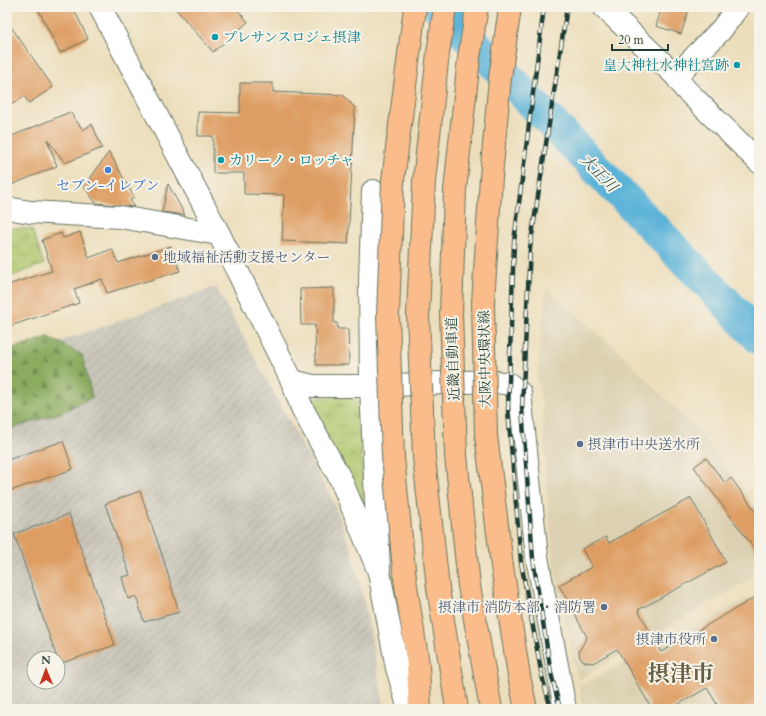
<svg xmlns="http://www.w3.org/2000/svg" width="766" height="716" font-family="Cardo,'Noto Serif JP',serif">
	<defs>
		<pattern id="industrial-furrows" width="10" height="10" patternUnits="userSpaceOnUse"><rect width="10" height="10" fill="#c8c4b8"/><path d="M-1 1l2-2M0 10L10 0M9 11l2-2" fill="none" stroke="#aba99f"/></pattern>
		<pattern id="grass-tufts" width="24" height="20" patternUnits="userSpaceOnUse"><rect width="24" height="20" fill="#afc66b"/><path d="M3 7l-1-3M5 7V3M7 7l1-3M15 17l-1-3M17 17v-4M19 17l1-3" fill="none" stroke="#8ea259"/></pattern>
		<pattern id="forest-firs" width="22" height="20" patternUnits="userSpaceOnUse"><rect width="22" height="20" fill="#8bab5f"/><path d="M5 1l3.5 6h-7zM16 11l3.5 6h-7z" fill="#718c4f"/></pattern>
		<pattern id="park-crowns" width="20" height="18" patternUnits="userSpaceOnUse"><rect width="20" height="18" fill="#afc66b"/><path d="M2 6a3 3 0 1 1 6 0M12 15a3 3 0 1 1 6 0" fill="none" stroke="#8ea259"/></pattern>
	</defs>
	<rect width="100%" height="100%" fill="#f7f3e8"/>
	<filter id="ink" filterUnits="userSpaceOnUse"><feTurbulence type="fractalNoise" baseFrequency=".025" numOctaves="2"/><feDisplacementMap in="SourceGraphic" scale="8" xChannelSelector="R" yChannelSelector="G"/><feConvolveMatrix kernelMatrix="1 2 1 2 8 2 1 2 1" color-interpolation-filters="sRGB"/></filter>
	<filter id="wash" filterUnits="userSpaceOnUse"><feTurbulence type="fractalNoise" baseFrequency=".012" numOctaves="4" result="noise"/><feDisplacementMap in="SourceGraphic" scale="16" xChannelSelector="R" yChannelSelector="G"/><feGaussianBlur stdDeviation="0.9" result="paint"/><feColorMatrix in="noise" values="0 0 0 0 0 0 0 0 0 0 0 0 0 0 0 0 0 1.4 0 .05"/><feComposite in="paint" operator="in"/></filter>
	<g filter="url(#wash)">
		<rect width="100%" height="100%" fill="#ecdebb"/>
		<path fill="#dbd1b2" d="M546,287L624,357L696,429L759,513V574L578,680L556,578L548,504L542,403L537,379Z
			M759,592V709H583L579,687Z"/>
		<path fill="url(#industrial-furrows)" fill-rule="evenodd" d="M216,287L333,501L352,552L367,615L385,709H7V360ZM34,658H58V682H34Z"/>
		<path fill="url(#grass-tufts)" stroke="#678250" d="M354,396L358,402L364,505H361L309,404L312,398Z"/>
		<path fill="url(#forest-firs)" stroke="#55744a" d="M48,337L82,355L92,397L60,413L7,430V350Z"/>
		<path fill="url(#park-crowns)" stroke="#678250" d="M7,228L32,229L44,264L7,278Z"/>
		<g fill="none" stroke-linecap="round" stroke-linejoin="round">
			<path stroke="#5cb3d8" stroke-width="33" d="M439,7L718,294L759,338"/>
		</g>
		<g id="blocks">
			<path fill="#de9e63" d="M37,7H73L88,39L60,53Z
				M174,7H235L248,22L213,52Z
				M662,7H690L681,34L656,26Z
				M7,21L53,87L29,103L24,96L7,108Z
				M240,83H273V92L343,95L355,108L348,244L282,241L284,195L244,194V173H213V136H198V112L240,113Z
				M70,112L83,130L92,124L102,148L65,163L47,139L57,166L11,185L7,176V138Z
				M109,152L134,197L130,200L134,207L96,203L84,187Z
				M168,184L185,215L162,212Z
				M80,232L89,258L112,249L118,263L171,246L180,271L107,293L102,279L74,289L79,303L7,327V285L52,271L42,240L61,233L63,238Z
				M334,288V323H337L338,329H348L349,365H316L315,325H301L300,289Z
				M63,441L73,469L7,492V460Z
				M706,458L725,483L731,478L759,516V555L694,467Z
				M140,491L163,558L179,612L144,622L136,596L128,599L122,577L130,575L105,504Z
				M691,498L726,562L638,610L661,652L759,595V709H720L707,688L670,709H652L617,649L593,663L585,662L580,658L579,651L587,637L559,585L592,567L582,549L606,537L609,543Z
				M69,514L115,645L59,664L58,658H57L14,534Z"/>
		</g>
	</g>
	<g filter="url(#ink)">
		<use href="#blocks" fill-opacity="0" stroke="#677563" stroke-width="1"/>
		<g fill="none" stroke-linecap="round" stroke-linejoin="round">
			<g stroke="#677563" stroke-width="24">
				<path id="minor" d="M676,76L685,89L759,162
					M373,191L370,279L371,386L379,571
					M7,208L30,212L120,217L219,234
					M292,381L313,386H371L490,381L509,384L520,393L537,557L565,709"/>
			</g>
			<g stroke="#677563" stroke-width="24">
				<path id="tertiary" d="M100,7L219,234L292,381L302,408L341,480L379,572L397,668L409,709
					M604,7L676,76L721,30L738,7"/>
			</g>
			<g stroke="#677563" stroke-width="24">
				<path id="primary" d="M502,566L519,676L526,709
					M405,579L418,664L420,709"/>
			</g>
			<use href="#minor" stroke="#fff" stroke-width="22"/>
			<use href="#tertiary" stroke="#fff" stroke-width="22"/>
			<use href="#primary" stroke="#f9bc8a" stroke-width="22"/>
			<g stroke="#1f3d34" stroke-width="4.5">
				<path id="rail" d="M544,7L514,242L508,410L521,562L542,676L551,709
					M560,709L551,673L533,559L522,408L530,248L567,7"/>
			</g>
			<use href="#rail" stroke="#f7f3e8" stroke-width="3" stroke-dasharray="9" stroke-linecap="butt"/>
			<g stroke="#677563" stroke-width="24" stroke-linecap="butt">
				<path id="primary-bridge" d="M502,566L486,435L483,303L491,177L500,78L510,7
					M405,579L393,457L388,315L393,180L415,7"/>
			</g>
			<g stroke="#677563" stroke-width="24" stroke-linecap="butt">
				<path id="motorway-bridge" d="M445,7L438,53L424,181L418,314L424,457L438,588L457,709
					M477,7L469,58L455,190L451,314L456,455L469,586L491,709"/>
			</g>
			<use href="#primary-bridge" stroke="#f9bc8a" stroke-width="22"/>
			<use href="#motorway-bridge" stroke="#f9bc8a" stroke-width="22"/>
		</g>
	</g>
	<g fill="#0f9aa8" stroke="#f7f3e8" stroke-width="1.5">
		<circle cx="215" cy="37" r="4"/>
		<circle cx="737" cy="65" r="4"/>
		<circle cx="221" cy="160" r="4"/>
	</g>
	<circle fill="#3f7fe0" stroke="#f7f3e8" stroke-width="1.5" cx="108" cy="170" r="4"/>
	<g fill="#5c6f8a" stroke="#f7f3e8" stroke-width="1.5">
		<circle cx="155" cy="257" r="4"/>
		<circle cx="580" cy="444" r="4"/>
		<circle cx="604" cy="607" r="4"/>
		<circle cx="714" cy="639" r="4"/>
	</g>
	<g text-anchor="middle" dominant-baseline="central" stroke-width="4" stroke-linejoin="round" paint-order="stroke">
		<g font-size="14" fill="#0d838f" stroke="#f7f3e8" text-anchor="start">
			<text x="223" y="37">プレサンスロジェ摂津</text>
			<text x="729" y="65" text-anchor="end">皇大神社水神社宮跡</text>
			<text x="229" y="160">カリーノ・ロッチャ</text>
		</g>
		<g font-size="14" fill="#366cbe" stroke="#f7f3e8">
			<text x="108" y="185">セブン-イレブン</text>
		</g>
		<g font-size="14" fill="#4e5e75" stroke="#f7f3e8" text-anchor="start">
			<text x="163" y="257">地域福祉活動支援センター</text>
			<text x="588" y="444">摂津市中央送水所</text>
			<text x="596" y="607" text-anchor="end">摂津市 消防本部・消防署</text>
			<text x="706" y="639" text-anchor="end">摂津市役所</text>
		</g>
		<g font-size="14" fill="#1f3d34" stroke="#f7f3e8">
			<text transform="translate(453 359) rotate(-92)">近畿自動車道</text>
			<text transform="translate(485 359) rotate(-91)">大阪中央環状線</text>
		</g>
		<g font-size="15" font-style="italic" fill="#2e5a5d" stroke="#f7f3e8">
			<text transform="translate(599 173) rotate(46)">大正川</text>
		</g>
		<g font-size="22" font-weight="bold" fill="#625f44" stroke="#f7f3e8">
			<text x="681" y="674">摂津市</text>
		</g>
	</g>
	<rect width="766" height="716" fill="none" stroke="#f7f3e8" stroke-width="24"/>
	<g transform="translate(46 670) rotate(359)"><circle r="19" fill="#f7f3e8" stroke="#a1aaa0"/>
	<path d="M0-3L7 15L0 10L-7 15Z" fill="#c8321e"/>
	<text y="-6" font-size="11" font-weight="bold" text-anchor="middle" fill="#1f3d34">N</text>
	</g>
	<path d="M612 44v6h56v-6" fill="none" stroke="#1f3d34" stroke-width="2"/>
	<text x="618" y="44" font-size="12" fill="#1f3d34" stroke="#f7f3e8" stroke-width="3" paint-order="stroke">20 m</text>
</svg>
